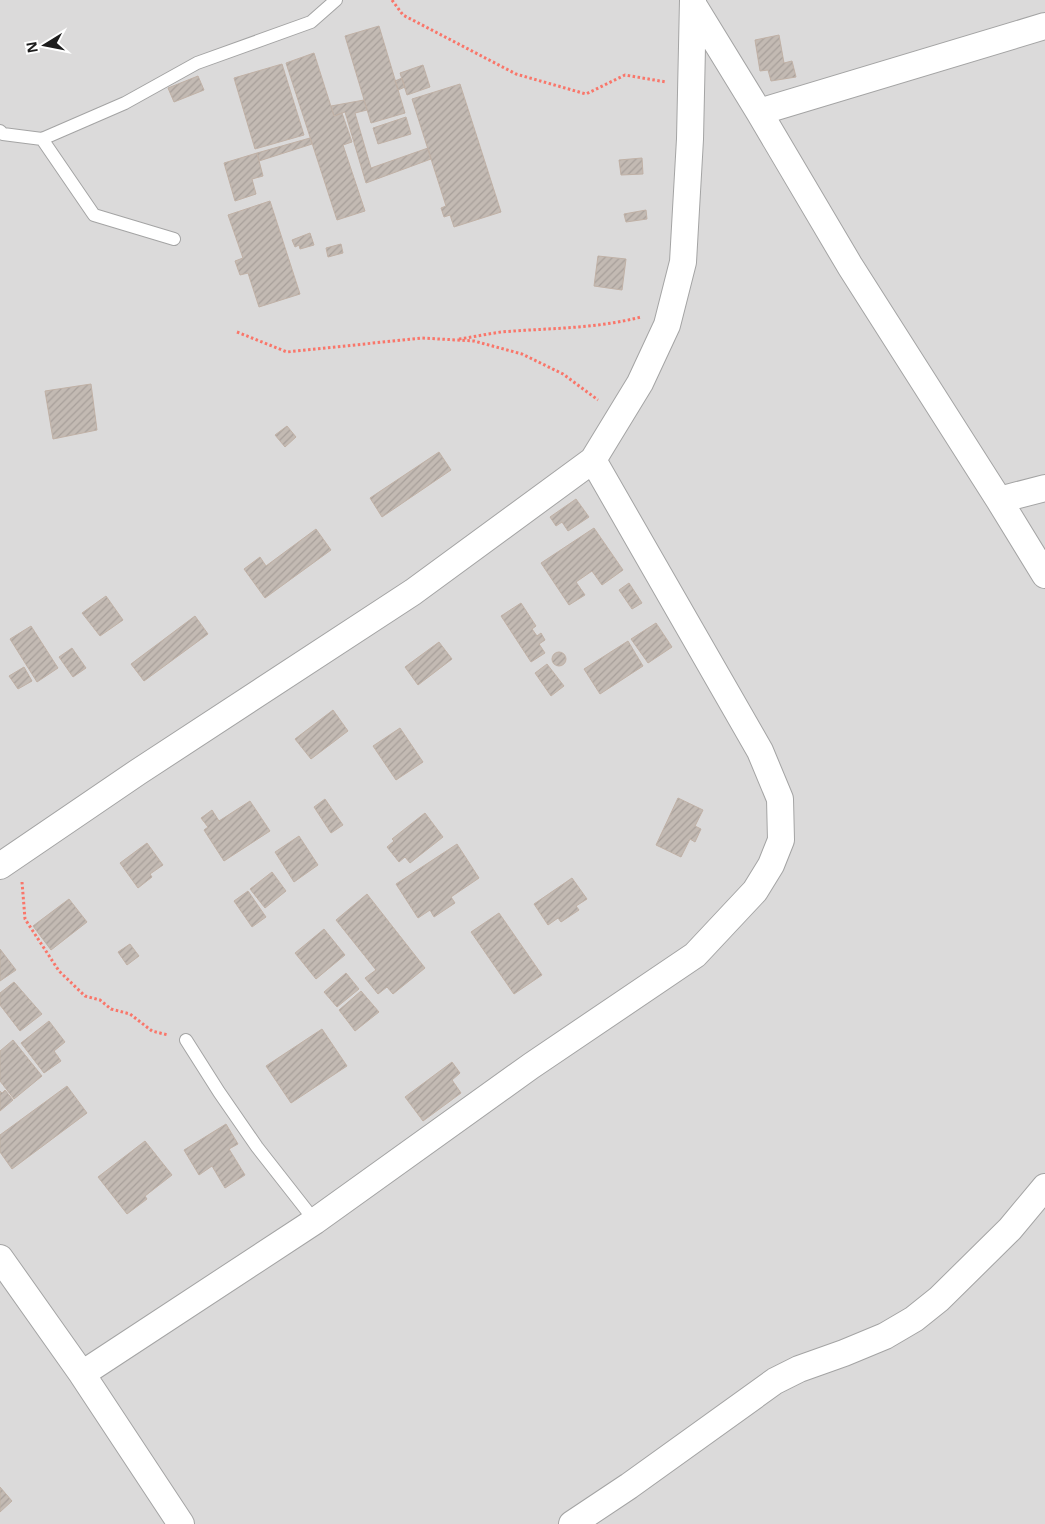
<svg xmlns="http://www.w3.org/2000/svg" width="1045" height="1524" font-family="'Noto Sans',sans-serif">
	<defs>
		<pattern id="building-hatch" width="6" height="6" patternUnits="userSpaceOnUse" patternTransform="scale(1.25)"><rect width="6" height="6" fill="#c3bab3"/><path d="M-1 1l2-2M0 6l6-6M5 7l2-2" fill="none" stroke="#a79f9a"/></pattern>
	</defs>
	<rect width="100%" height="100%" fill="#eeebe3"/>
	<path fill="#dbdada" d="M0,0H1045V1524H0Z"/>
	<path fill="url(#building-hatch)" stroke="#c0b1a6" d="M379,26L405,113L371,123L345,36Z
		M779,35L784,63L792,61L796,77L771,81L768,70L760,71L755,40Z
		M314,53L334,116L342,113L352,142L343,145L365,211L337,220L286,63Z
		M282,64L304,135L255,149L234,78Z
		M423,65L430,87L407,95L400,73Z
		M198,76L204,90L174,102L168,88Z
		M402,78L405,87L398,90L395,81Z
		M460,84L501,212L454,227L450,215L444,217L441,208L446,206L412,99Z
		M364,100L367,110L355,113L371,168L428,148L431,159L366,183L345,112L334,116L331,106Z
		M406,117L411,134L378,144L373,128Z
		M310,138L312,144L259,161L257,153Z
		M257,153L263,176L252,179L256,194L235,201L224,163Z
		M642,158L643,174L621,175L619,160Z
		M270,201L300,294L259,307L248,273L240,275L235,261L243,258L228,215Z
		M646,210L647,219L626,222L624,214Z
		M310,233L314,245L300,249L299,245L295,247L292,240Z
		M341,244L343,253L328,257L326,248Z
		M598,256L626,259L622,290L594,286Z
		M91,384L97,430L53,439L45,391Z
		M287,426L296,437L285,447L275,435Z
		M439,452L451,470L382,517L370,498Z
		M576,499L589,517L568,531L562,522L556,526L550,517Z
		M594,528L623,570L602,585L592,571L576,582L585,595L569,605L541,563Z
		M316,529L331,550L265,598L244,569L260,557L266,566Z
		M629,583L642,603L632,609L619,590Z
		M106,596L123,620L100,636L82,613Z
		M521,603L536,626L532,629L537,636L541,633L545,640L539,644L545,653L531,662L501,616Z
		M195,616L208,634L144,681L131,664Z
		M656,623L672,647L648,663L631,639Z
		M31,626L58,668L37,682L10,639Z
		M628,641L643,666L600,694L584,669Z
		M439,642L452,659L418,685L405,667Z
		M72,648L86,668L73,677L59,657Z
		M552 659a7 7 0 1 1 14 0a7 7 0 1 1-14 0Z
		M547,664L564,686L551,696L535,673Z
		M24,667L32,681L18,689L9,676Z
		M333,710L348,731L311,759L295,739Z
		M400,728L423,762L396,780L373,746Z
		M678,798L703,810L695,826L701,829L695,842L690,839L681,857L656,845Z
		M325,799L343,825L331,833L314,807Z
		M250,801L270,831L224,861L204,830L208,827L201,818L212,810L219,821Z
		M425,813L443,837L410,863L405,857L399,862L387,847L394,841L392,839Z
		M299,836L318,865L294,882L275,852Z
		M147,843L163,865L150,874L152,877L138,888L120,863Z
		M457,844L479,878L451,897L455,903L434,917L430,910L418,918L396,884Z
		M272,872L286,891L265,908L250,889Z
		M572,878L587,899L576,906L579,910L561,922L558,918L548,925L534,904Z
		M248,891L266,917L252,927L234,901Z
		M367,894L425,968L393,994L387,987L378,994L365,978L376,970L336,920Z
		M69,899L87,922L51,950L33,926Z
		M499,913L542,975L514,994L471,932Z
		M324,929L345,955L316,979L295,953Z
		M130,944L139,956L127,965L118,952Z
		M0,949L16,970L0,981Z
		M346,973L359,989L337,1007L324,992Z
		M14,982L42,1014L20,1031L0,1005V993Z
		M361,991L379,1012L355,1031L339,1010Z
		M49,1021L65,1042L54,1051L61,1061L44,1073L21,1043Z
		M322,1029L347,1066L291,1103L266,1066Z
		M13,1040L42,1076L14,1099L0,1081V1051Z
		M452,1062L460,1073L452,1080L461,1093L423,1121L405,1097Z
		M67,1086L87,1113L12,1169L0,1152V1135Z
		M5,1090L13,1100L0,1111V1091L2,1093Z
		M226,1124L238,1144L229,1149L245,1175L225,1188L212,1166L199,1175L184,1150Z
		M145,1141L172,1175L145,1196L147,1199L127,1214L98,1177Z
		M0,1487L12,1501L0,1512Z"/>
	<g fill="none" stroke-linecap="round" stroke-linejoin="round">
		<g stroke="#a4a4a4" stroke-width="14">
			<path id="service" d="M0,131L3,134L42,139L125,103L197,63L311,22L336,0
				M42,139L94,215L174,239
				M186,1040L219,1092L257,1147L315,1221"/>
		</g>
		<g stroke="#a4a4a4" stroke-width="28">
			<path id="minor" d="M694,6L759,112L850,266L999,500L1045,575
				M759,112L1045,26
				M999,500L1045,488
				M0,866L138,772L413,592L593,460L640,383L667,325L683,262L690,139L693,0
				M0,1258L82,1374L181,1524
				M82,1374L315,1221L531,1066L695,955L755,891L771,865L781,840L780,799L760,751L593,460
				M572,1524L629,1486L775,1381L799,1369L844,1353L885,1336L914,1319L939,1299L1010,1229L1045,1187"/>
		</g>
		<path stroke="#f9766a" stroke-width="3" stroke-dasharray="2.5 2.5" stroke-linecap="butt" d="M392,0L403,15L516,74L586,94L625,75L666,82
			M237,332L287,352L422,338L474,341L522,354L563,374L598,400
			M459,339C473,337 487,334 501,332C548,328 595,329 641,317
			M22,882L25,919L59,971L85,996L100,1000L111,1009L130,1014L152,1031L168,1035"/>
		<use href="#service" stroke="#fff" stroke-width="12"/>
		<use href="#minor" stroke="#fff" stroke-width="26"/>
	</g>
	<g transform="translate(45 45) rotate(260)" stroke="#ffffff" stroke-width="4" paint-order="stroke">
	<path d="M0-4L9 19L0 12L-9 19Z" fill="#1d1d1d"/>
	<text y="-8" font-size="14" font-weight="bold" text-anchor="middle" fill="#1d1d1d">N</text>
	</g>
</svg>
